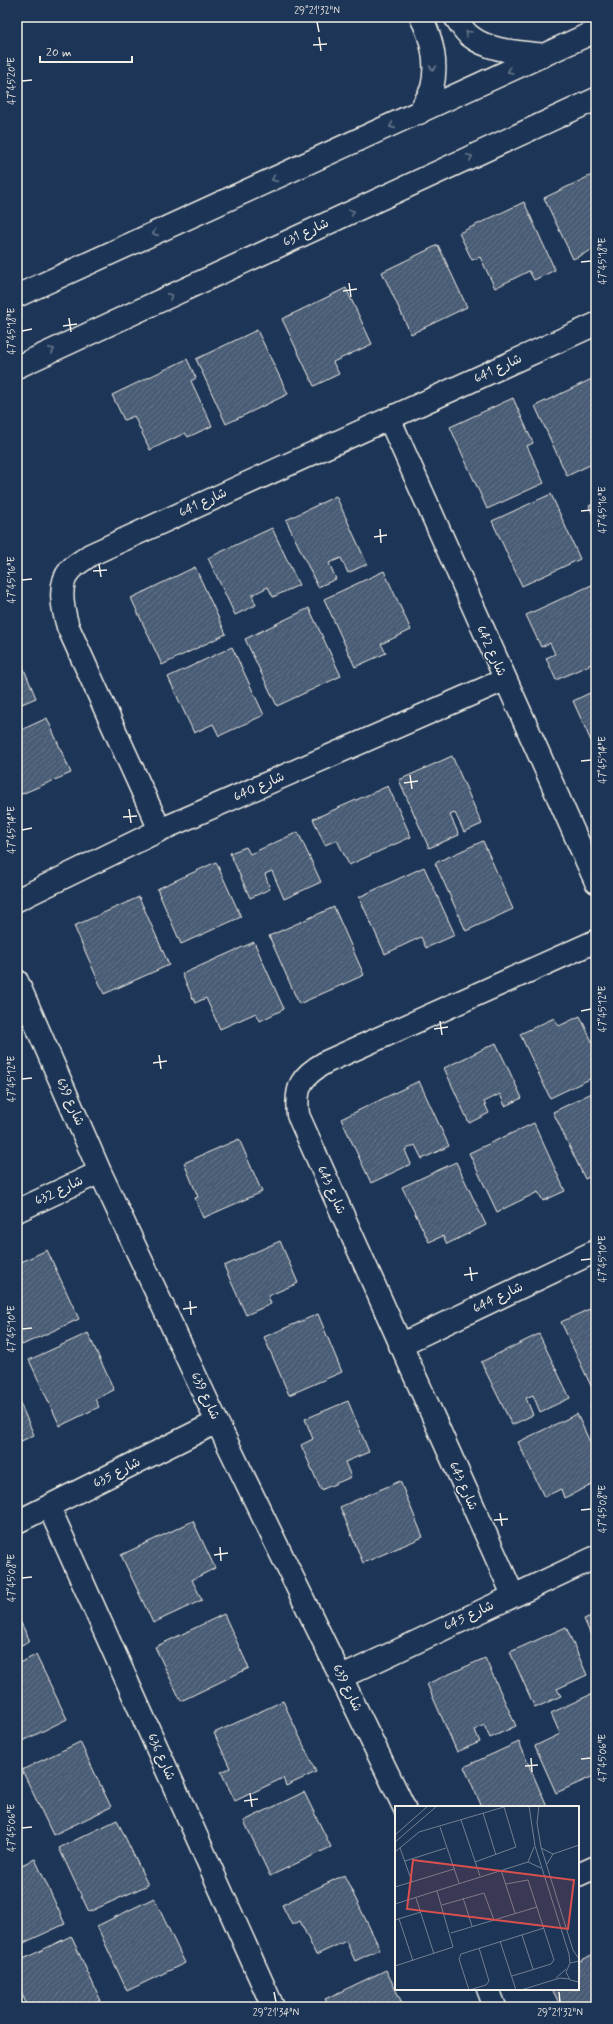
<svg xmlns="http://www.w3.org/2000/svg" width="613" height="2024" font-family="Mynerve,'Playpen Sans Arabic',sans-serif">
	<defs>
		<pattern id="building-hatch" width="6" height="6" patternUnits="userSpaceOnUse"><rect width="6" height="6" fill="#485b74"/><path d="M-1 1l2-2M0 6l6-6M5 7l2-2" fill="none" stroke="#637388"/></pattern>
	</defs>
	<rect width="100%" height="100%" fill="#1d3557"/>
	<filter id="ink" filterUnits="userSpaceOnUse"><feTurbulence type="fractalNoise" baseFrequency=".025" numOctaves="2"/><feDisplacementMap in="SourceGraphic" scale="8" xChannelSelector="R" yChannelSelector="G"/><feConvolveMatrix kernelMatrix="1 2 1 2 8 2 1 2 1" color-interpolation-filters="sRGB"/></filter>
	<g filter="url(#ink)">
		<path fill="url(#building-hatch)" stroke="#f4f1e8" d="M596,173V248L573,259L544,198Z
			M524,202L555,270L534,280L529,271L495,288L480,257L472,260L459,233Z
			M438,245L467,307L411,334L382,272Z
			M346,288L372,344L333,362L339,374L314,386L282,319Z
			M257,330L288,394L226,424L196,359Z
			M187,359L196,378L191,381L212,426L188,437L185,433L150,450L134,416L124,420L112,395Z
			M596,377V462L567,476L535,406Z
			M513,398L533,443L527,446L544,483L487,509L450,427Z
			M551,494L580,559L522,586L492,521Z
			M336,496L367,564L348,573L341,558L329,563L336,579L318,587L286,520Z
			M596,502V522L589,506Z
			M272,528L299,585L273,597L268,587L252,595L256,605L235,615L208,558Z
			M195,567L226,634L162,665L131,598Z
			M384,571L411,630L381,644L386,653L355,667L324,599Z
			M596,583V662L556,680L546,658L555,654L550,643L541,647L526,615Z
			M309,608L341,676L277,706L245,639Z
			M232,647L264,715L219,736L213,724L194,733L168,677Z
			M21,662L36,698L17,706V664Z
			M596,690V752L573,701Z
			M47,718L71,773L17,796V732Z
			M452,756L482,824L464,832L455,813L450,815L459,835L429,848L399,780Z
			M388,786L411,837L349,865L337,840L325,845L313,819Z
			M298,832L321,882L284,899L272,871L265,874L270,889L250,898L230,853L246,847L250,854Z
			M483,841L513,909L466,931L435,863Z
			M216,862L241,917L181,944L157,889Z
			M424,867L455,935L426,948L421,937L385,954L359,897Z
			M139,897L169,965L104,994L74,926Z
			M334,907L364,975L299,1004L269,936Z
			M254,942L284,1009L260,1021L256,1013L220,1029L206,998L195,1003L182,974Z
			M580,1016L596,1050V1076L550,1098L520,1034L554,1018L559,1026Z
			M496,1043L522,1098L505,1106L500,1094L484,1102L489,1113L469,1123L444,1068Z
			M419,1081L449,1146L422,1159L415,1145L405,1150L411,1164L371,1183L341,1119Z
			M596,1091V1174L585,1179L553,1112Z
			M534,1123L565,1191L543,1201L538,1192L497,1212L469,1153Z
			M239,1139L262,1192L203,1218L195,1198L198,1197L184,1163Z
			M456,1162L486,1225L447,1244L443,1236L429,1242L402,1187Z
			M280,1241L298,1283L268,1296L271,1304L246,1315L224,1266Z
			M47,1250L79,1319L22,1345L17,1334V1264Z
			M596,1306V1386L592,1388L561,1322Z
			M318,1314L342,1372L289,1395L264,1337Z
			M88,1333L114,1390L95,1399L99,1407L60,1426L29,1360Z
			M539,1334L570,1398L540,1412L533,1395L526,1398L533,1415L512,1425L481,1362Z
			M17,1396L34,1435L17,1443Z
			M348,1401L369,1452L345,1462L351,1477L321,1490L301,1445L313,1439L305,1419Z
			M596,1404V1418L590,1406Z
			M577,1414L596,1455V1483L564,1498L561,1489L544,1497L518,1442Z
			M400,1481L423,1537L363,1563L340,1507Z
			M193,1521L215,1568L192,1580L202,1600L153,1623L121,1555Z
			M224,1614L249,1668L181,1701L155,1647Z
			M596,1614V1647L584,1619Z
			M17,1615L30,1641L17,1647Z
			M566,1627L587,1675L557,1689L561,1696L535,1708L510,1652Z
			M36,1655L67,1719L21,1742L17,1732V1664Z
			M485,1658L516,1726L490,1738L484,1725L475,1730L480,1742L457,1752L427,1684Z
			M596,1692V1775L556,1793L535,1746L560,1734L551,1713Z
			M283,1701L316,1772L286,1786L283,1778L235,1801L221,1772L230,1768L214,1733Z
			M80,1742L111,1807L53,1835L22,1770Z
			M519,1742L547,1807H482L464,1767Z
			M304,1792L331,1847L270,1876L244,1821Z
			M117,1820L148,1885L89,1912L59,1848Z
			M35,1859L65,1924L17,1946V1867Z
			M344,1875L380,1949L355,1961L346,1941L316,1955L300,1921L292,1925L282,1905Z
			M154,1898L185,1963L127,1991L97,1926Z
			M71,1936L101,2001L89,2007H40L38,2004L28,2007L17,1984V1962Z
			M596,1953V2007H581L578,2002L568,2007H561L552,1989H578V1962Z
			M386,1970L404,2007H329L325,1999Z"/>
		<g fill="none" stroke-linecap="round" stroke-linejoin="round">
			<g stroke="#f4f1e8" stroke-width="25">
				<path id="minor" d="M455,17C460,23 464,32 470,36C490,52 521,52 544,55
					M419,113C423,105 429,96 432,88C438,64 432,38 421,17
					M389,418L596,882
					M160,830L68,627C63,610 57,585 70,570C76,564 84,560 90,555L596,324
					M17,900L160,830L504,680
					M17,981L100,1172L217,1422L404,1807
					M17,1211L100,1172
					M400,1345L596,1251
					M49,1507L273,2007
					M17,1522L217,1422
					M513,1595L298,1115C295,1086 301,1076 326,1062L596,941
					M342,1677L596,1557
					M578,1875L596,1867
					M488,1989L495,2007"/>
			</g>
			<g stroke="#f4f1e8" stroke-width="25">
				<path id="major" d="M17,296L596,31
					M17,367L596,99"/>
			</g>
			<use href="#minor" stroke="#1d3557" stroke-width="22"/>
			<use href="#major" stroke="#1d3557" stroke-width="22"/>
		</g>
		<defs><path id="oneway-chevron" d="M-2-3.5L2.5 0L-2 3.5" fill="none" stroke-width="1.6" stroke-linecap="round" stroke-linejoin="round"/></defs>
		<g stroke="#68778a">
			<use href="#oneway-chevron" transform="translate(468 33) rotate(-134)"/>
			<use href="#oneway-chevron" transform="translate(433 68) rotate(91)"/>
			<use href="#oneway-chevron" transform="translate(510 71) rotate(155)"/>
			<use href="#oneway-chevron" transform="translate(392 126) rotate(156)"/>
			<use href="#oneway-chevron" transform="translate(470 157) rotate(-25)"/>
			<use href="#oneway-chevron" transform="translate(274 179) rotate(156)"/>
			<use href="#oneway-chevron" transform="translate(352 212) rotate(-25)"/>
			<use href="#oneway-chevron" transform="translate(155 233) rotate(156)"/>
			<use href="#oneway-chevron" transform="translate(170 296) rotate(-25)"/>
			<use href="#oneway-chevron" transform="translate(52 350) rotate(-25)"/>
		</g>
	</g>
	<path fill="none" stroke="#f4f1e8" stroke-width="1.5" d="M317,22L319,32M319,37L321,51M313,45L327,44M22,81L32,80M581,262L591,261M349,283L351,297M343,291L357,289M69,318L71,332M63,326L77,324M22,331L32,329M581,511L591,510M380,529L381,543M374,537L387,535M99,564L101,577M93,571L107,570M22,580L32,579M581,761L591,760M410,775L412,789M404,783L418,781M129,809L131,823M123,817L137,816M22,830L32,828M581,1011L591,1009M440,1021L442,1035M434,1029L448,1027M159,1055L161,1069M153,1063L167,1061M22,1079L32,1078M581,1260L591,1259M470,1267L472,1281M464,1275L478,1273M190,1301L191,1315M183,1309L197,1307M22,1329L32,1328M581,1510L591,1509M500,1513L502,1526M494,1520L508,1519M220,1547L221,1561M214,1555L228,1553M22,1578L32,1577M531,1758L532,1772M581,1759L591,1758M525,1766L538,1765M250,1793L252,1807M244,1801L258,1799M22,1828L32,1827M274,1992L276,2002M559,1992L560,2002"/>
	<g text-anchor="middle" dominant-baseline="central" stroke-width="3" stroke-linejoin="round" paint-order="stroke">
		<g font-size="13" fill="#f4f1e8" stroke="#1d3557">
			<text transform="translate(306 233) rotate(-25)">شارع 631</text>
			<text transform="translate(498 369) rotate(-25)">شارع 641</text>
			<text transform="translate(203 503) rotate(-25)">شارع 641</text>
			<text transform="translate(491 651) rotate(66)">شارع 642</text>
			<text transform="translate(259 787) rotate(-24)">شارع 640</text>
			<text transform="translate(70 1102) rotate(66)">شارع 639</text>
			<text transform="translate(331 1190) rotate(66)">شارع 643</text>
			<text transform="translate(59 1191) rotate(-25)">شارع 632</text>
			<text transform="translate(498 1298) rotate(-26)">شارع 644</text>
			<text transform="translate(205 1396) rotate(65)">شارع 639</text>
			<text transform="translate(117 1473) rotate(-27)">شارع 635</text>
			<text transform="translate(463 1486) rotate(66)">شارع 643</text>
			<text transform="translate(469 1616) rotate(-25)">شارع 645</text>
			<text transform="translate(347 1688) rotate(64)">شارع 639</text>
			<text transform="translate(161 1757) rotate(66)">شارع 636</text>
		</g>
	</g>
	<g transform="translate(395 1806)">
		<rect width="184" height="184" fill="#1d3557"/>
		<path fill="none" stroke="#738091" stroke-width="1" d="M134,0L140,40L174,148L175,157M144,0L142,17L146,41L178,144L184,153M88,7L101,49M66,14L85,70M45,21L64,77M0,29L33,0M0,36L42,0M5,42L17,76M146,42L158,48M0,46L24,26L109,1L121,41L80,56M10,55L51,42M133,56L139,41M152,58L158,48L184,39M106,64L120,107M111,78L133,74L159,154L156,158L117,170M0,81L59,63M21,92L39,148M68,92L77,120M0,98L133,56L146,62M47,99L89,87L99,114M4,113L18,155M0,114L26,106M56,127L142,101M127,129L138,163M105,135L121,184M184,155L175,157L171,166L175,174L184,176M0,160L58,141L42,85M161,172L171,163M74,184L64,153L66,148L149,122M74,184L91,179L94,175L84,142M126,184L165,172L174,173"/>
		<path fill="#dc504e" fill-opacity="0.15" stroke="#dc504e" stroke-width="2" d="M18,54L179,74L173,123L12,103Z"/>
		<rect width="184" height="184" fill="none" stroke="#f4f1e8" stroke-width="2"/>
	</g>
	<rect width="613" height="2024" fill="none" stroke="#1d3557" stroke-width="44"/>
	<path d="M40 56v6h92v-6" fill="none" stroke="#f4f1e8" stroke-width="2"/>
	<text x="46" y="56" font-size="12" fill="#f4f1e8" stroke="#1d3557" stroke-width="3" paint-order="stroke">20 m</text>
	<rect x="22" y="22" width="569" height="1980" fill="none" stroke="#f4f1e8" stroke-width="1.5"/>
	<g font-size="10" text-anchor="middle" fill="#f4f1e8">
		<text x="317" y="14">29°21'32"N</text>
		<text transform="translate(11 81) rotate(-90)" y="4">47°45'20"E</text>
		<text transform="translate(602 261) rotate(-90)" y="4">47°45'18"E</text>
		<text transform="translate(11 331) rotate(-90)" y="4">47°45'18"E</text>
		<text transform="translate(602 510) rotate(-90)" y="4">47°45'16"E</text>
		<text transform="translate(11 580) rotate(-90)" y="4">47°45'16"E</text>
		<text transform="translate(602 760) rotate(-90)" y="4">47°45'14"E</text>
		<text transform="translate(11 830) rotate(-90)" y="4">47°45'14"E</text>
		<text transform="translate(602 1009) rotate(-90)" y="4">47°45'12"E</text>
		<text transform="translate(11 1079) rotate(-90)" y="4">47°45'12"E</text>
		<text transform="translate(602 1259) rotate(-90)" y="4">47°45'10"E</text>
		<text transform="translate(11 1329) rotate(-90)" y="4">47°45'10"E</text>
		<text transform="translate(602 1509) rotate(-90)" y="4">47°45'08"E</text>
		<text transform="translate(11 1578) rotate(-90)" y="4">47°45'08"E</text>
		<text transform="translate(602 1758) rotate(-90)" y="4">47°45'06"E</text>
		<text transform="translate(11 1828) rotate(-90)" y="4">47°45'06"E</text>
		<text x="276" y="2016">29°21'34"N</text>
		<text x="560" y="2016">29°21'32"N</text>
	</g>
</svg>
